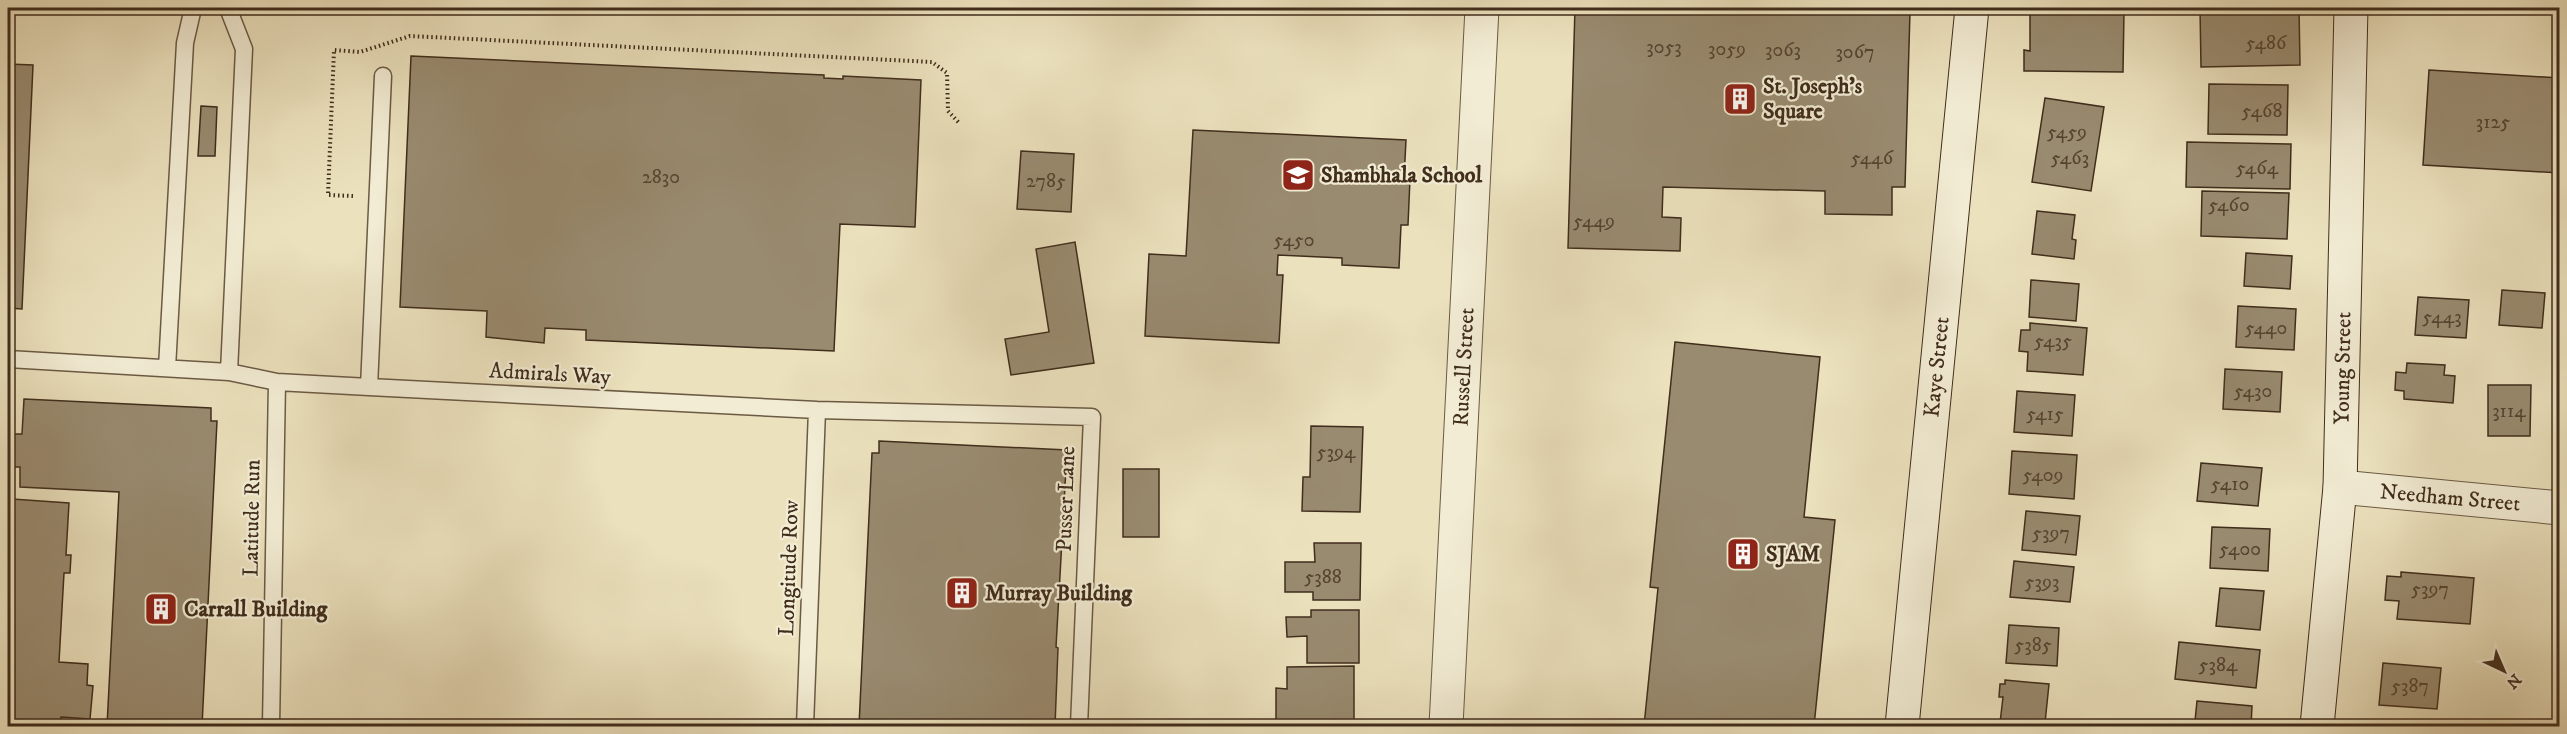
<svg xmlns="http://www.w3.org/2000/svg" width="2567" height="734" font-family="'IM FELL DW Pica',serif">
	<rect width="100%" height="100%" fill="#ebe1bd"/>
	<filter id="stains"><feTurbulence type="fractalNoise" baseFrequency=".00333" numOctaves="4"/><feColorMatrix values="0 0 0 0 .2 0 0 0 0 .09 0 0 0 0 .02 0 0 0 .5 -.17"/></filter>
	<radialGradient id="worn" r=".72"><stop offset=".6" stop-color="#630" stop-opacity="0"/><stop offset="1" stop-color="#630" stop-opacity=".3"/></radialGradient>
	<path fill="#998b70" stroke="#402d1c" stroke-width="1.5" d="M1575,8H1759L1910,11L1905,187H1892V215L1825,214V191L1663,187L1662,217L1681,218L1680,251L1568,248Z
		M2200,8H2299L2300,65L2201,67Z
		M2030,11H2124L2123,72L2024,71V50L2030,51Z
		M411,56L824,75V78L843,79V76L921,80L915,227L840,224L834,351L586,340V330L545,328L544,343L486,337L487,311L400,307Z
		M8,64L33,65L22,309L8,308Z
		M2429,70L2560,78V173L2423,165Z
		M2209,84L2288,85L2287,135L2208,134Z
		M2045,98L2104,107L2091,191L2032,182Z
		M201,106L217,107L215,156H198Z
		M1193,130L1406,140L1404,179H1410L1408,225H1401L1399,268L1342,265V258L1278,255L1277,275H1283L1279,343L1145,336L1149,254L1186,256Z
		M2187,142L2291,144L2290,189L2186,187Z
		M1021,151L1074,154L1071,212L1017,209Z
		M2202,191L2289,193L2287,239L2201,236Z
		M2037,211L2075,215L2072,239L2076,240L2074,259L2032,254Z
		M1075,242L1094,363L1011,375L1005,339L1049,332L1036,249Z
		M2246,253L2292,256L2290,289L2244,286Z
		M2031,280L2079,284L2076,321L2029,317Z
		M2502,290L2545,293L2542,328L2499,325Z
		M2418,297L2469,300L2466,338L2415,335Z
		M2238,306L2296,309L2294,350L2236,347Z
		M2030,323L2087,328L2083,375L2027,371L2028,352L2019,351L2021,330H2030Z
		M1675,342L1820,357L1804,517L1835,520L1814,726H1644L1658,588L1650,587Z
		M2407,363L2445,365L2444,375L2455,376L2453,403L2404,399V391L2395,390L2396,372L2406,373Z
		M2225,369L2282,372L2280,412L2223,409Z
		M2488,385H2531L2530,436H2488Z
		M2017,391L2075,395L2072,436L2014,432Z
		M24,399L211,408V421H217L202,726H107L119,492L20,487V467H8V434H22Z
		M1311,426L1363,427L1360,512L1302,511L1303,477H1310Z
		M879,441L1067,450L1056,647L1058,648L1055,726H859L872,453H879Z
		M2012,451L2077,455L2074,499L2009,494Z
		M2201,463L2262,468L2258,506L2197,501Z
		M1123,469H1159V537H1123Z
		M12,499L69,503L66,555H71L70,573H64L59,662L88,664L87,685L93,686L90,719L61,717L60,726H8V587Z
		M2026,511L2080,516L2076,555L2022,550Z
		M2212,527L2270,529L2268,571L2210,568Z
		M1314,543H1361L1360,600H1313V592H1285V562H1315Z
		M2014,561L2074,567L2070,602L2010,597Z
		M2401,572L2474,578L2470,624L2397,619L2399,601L2385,600L2387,576L2401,577Z
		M2220,588L2264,591L2260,630L2216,626Z
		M2559,597H2560V669H2553Z
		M1311,610H1359V663H1307V636L1287,637L1286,617H1311Z
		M2009,625L2059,628L2057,666L2006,663Z
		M2179,642L2260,650L2256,688L2175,679Z
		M2383,663L2441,668L2437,709L2379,705Z
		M1354,666V726H1276V688L1287,689V667Z
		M2005,680L2049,684L2045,723L2024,721L2023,725L2000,723L2003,697H1999L2000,684H2005Z
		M2197,701L2252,706L2251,726H2204L2205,722L2195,721Z"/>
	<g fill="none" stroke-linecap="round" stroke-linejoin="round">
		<g stroke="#6b5a44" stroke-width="19">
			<path id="lane" d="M228,8L244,49L229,372
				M8,359L229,372L277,382L369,387L817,410L1092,417L1079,726
				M167,368L185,43L193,8
				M369,387L383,76
				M271,726L277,382
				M805,726L817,410"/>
		</g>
		<g stroke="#6b5a44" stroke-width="35">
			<path id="street" d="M2340,487L2560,508
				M1446,726L1482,8"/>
		</g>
		<g stroke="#402d1c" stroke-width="35">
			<path id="secondary" d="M1902,726L1972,8
				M2317,726L2340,487L2351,8"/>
		</g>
		<path stroke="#402d1c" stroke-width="4" stroke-dasharray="1.5 3" stroke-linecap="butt" d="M353,196L328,195L334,50L360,52L410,36L932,62L947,73L948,111L960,124"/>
		<use href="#lane" stroke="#f2ecd4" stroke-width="16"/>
		<use href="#street" stroke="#f2ecd4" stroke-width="33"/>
		<use href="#secondary" stroke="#f2ecd4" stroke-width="33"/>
	</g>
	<defs>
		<g id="building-square" transform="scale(1.725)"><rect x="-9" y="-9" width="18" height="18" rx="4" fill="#8f2418" stroke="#f2ecd4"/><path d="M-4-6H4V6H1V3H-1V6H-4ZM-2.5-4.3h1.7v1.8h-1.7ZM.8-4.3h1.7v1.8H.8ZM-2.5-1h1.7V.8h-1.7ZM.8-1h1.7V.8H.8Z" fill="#fff"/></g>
		<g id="school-square" transform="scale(1.725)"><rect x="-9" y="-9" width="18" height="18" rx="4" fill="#8f2418" stroke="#f2ecd4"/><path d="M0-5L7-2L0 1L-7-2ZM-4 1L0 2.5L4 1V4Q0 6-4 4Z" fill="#fff"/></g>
	</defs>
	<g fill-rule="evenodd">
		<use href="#building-square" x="1740" y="99"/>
		<use href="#school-square" x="1298" y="175"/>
		<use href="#building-square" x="1743" y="554"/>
		<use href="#building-square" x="962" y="593"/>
		<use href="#building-square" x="161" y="609"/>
	</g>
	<g text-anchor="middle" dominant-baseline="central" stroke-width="4.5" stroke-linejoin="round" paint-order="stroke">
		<g font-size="20" fill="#564431">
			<text x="2266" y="43">5486</text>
			<text x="1664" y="47">3053</text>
			<text x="1727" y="49">3059</text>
			<text x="1783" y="50">3063</text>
			<text x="1855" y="52">3067</text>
			<text x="2262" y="111">5468</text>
			<text x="2493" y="122">3125</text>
			<text x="2067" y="132">5459</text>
			<text x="1872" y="158">5446</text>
			<text x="2070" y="158">5463</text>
			<text x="2257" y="168">5464</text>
			<text x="661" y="177">2830</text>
			<text x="1046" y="181">2785</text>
			<text x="2229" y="205">5460</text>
			<text x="1594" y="221">5449</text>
			<text x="1294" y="240">5450</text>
			<text x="2442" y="317">5443</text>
			<text x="2266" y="328">5440</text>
			<text x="2053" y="341">5435</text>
			<text x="2253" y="391">5430</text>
			<text x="2509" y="411">3114</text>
			<text x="2045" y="414">5415</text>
			<text x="1336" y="452">5394</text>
			<text x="2043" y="475">5409</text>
			<text x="2230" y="484">5410</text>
			<text x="2051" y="533">5397</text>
			<text x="2240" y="549">5400</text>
			<text x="1323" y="577">5388</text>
			<text x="2042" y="582">5393</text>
			<text x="2430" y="589">5397</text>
			<text x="2033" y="645">5385</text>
			<text x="2218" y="665">5384</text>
			<text x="2410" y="686">5387</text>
		</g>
		<g font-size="22" font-weight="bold" fill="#402d1c" stroke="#f2ecd4" text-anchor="start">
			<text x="1763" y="86">St. Joseph's<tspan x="1763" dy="25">Square</tspan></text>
			<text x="1321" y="175">Shambhala School</text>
			<text x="1766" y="554">SJAM</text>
			<text x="985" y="593">Murray Building</text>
			<text x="184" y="609">Carrall Building</text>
		</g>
		<g font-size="22" fill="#402d1c" stroke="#f2ecd4">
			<text transform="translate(1464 367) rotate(-87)">Russell Street</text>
			<text transform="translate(1937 367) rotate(-84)">Kaye Street</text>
			<text transform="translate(2343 368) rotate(-89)">Young Street</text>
			<text transform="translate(550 374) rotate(3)">Admirals Way</text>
			<text transform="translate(2450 498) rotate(5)">Needham Street</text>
			<text transform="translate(1066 499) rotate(-88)">Pusser Lane</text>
			<text transform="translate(252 518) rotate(-89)">Latitude Run</text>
			<text transform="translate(789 568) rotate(-88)">Longitude Row</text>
		</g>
	</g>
	<rect width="2567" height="734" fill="none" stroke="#ebe1bd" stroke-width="30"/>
	<rect x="9" y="9" width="2549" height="716" fill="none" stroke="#402d1c" stroke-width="3"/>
	<rect x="15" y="15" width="2537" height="704" fill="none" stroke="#402d1c" stroke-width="1.5"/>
	<g transform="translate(2504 671) rotate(136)" stroke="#f2ecd4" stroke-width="4.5" paint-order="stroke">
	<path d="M0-4.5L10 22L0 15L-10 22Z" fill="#402d1c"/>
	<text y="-9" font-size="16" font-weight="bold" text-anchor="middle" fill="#402d1c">N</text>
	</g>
	<rect width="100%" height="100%" filter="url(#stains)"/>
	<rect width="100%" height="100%" fill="url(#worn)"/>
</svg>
